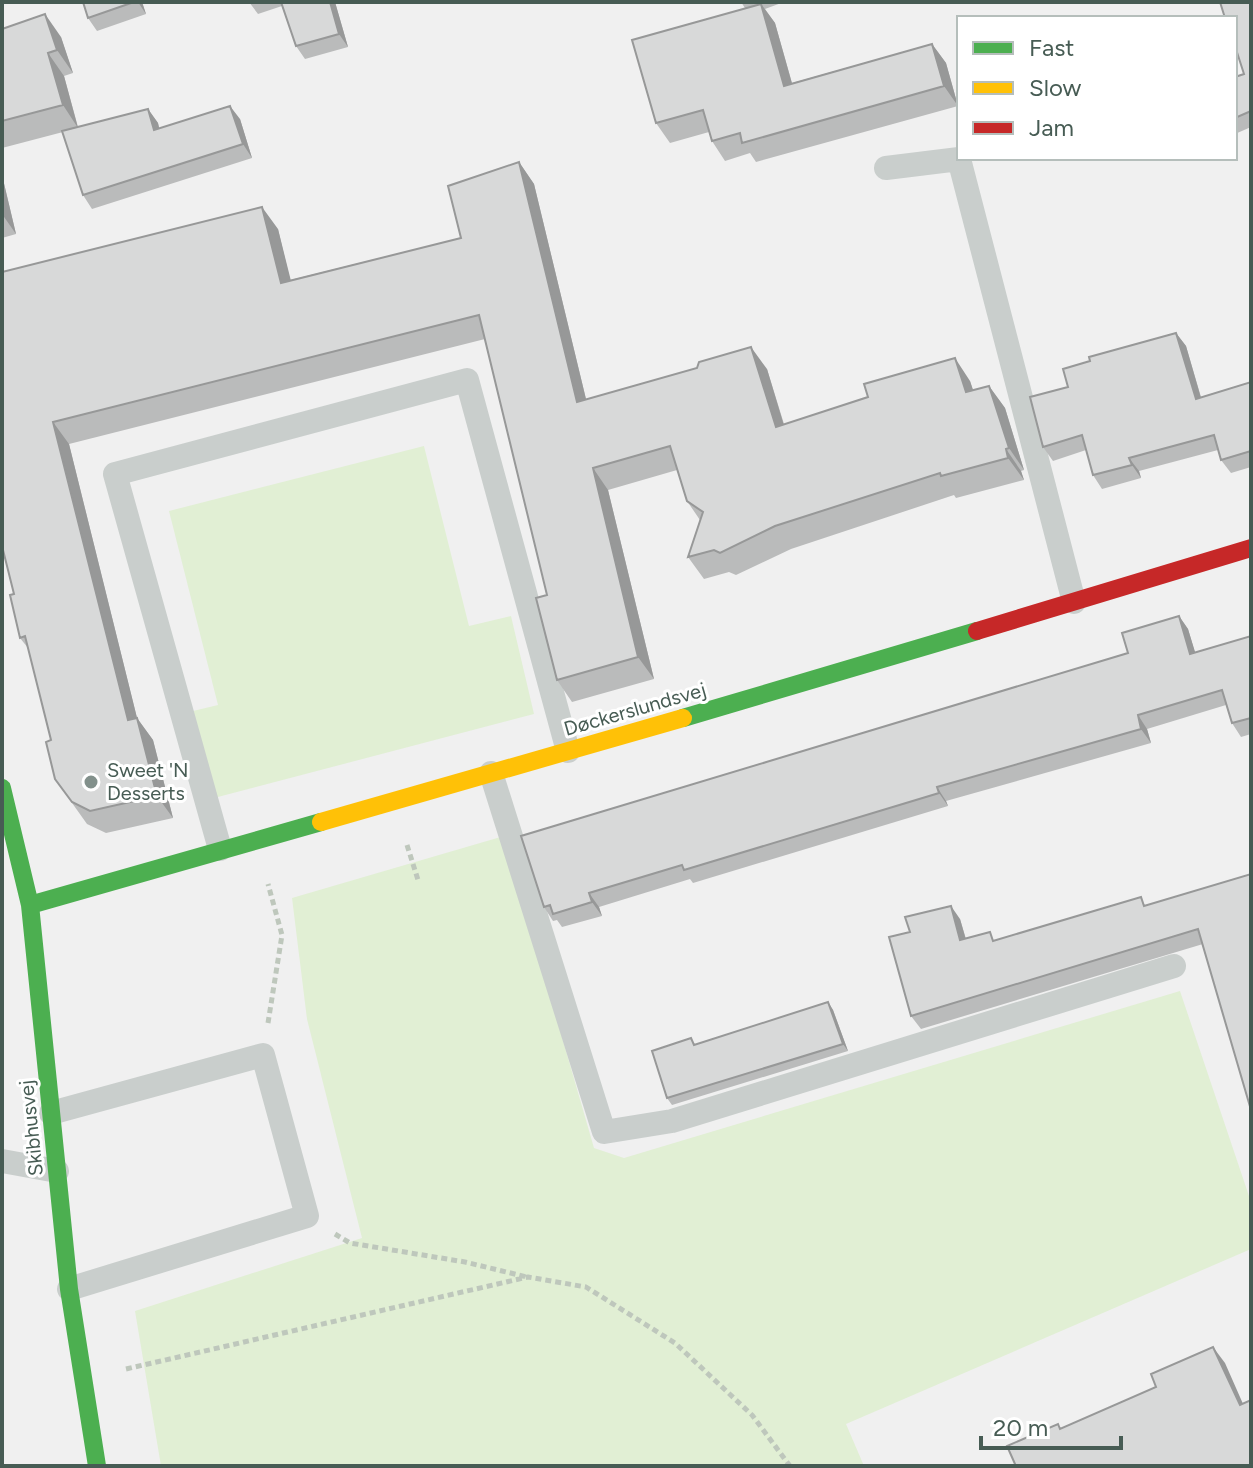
<svg xmlns="http://www.w3.org/2000/svg" width="1253" height="1468" font-family="Figtree,sans-serif">
	<rect width="100%" height="100%" fill="#f0f0f0"/>
	<path fill="#e1efd4" d="M424,446L469,626L511,616L534,714L214,798L193,711L218,705L169,511Z
		M504,836L594,1148L624,1158L1180,991L1251,1202V1249L846,1424L864,1466H161L135,1311L362,1238L307,1019L292,898Z"/>
	<g fill="none" stroke-linecap="round" stroke-linejoin="round">
		<path stroke="#bec7bc" stroke-width="5" stroke-dasharray="6 4" stroke-linecap="butt" d="M407,845L418,880
			M268,1023L282,935L268,884
			M335,1234L350,1243L465,1262L527,1277
			M126,1369L528,1277L586,1287L675,1343L752,1415L790,1466"/>
		<path stroke="#c9cecc" stroke-width="24" d="M886,168L959,159L1074,602
			M491,773L604,1132L672,1121L1174,966
			M220,849L115,474L467,380L568,751
			M51,1113L263,1055L307,1216L69,1289
			M2,1161L57,1171"/>
		<path stroke="#4caf50" stroke-width="18" d="M683,718L977,631
			M2,788L30,905L69,1289L97,1466
			M30,905L321,822"/>
		<path stroke="#ffc107" stroke-width="18" d="M321,822L683,718"/>
		<path stroke="#c62828" stroke-width="18" d="M977,631L1251,548"/>
	</g>
	<path fill="#babbbb" d="M83,2H142L146,14L97,31L88,18Z
		M249,2H335L348,47L305,59L296,46L282,6L258,14Z
		M741,2H784L765,9L775,23L792,83L932,44L946,63L958,106L756,162L750,153L725,161L712,141L709,132L670,143L656,123L745,8Z
		M1251,2V127L1235,134V77L1244,74Z
		M2,29L61,37L73,73L64,76L78,127L148,109L158,123L159,129L240,119L252,158L92,209L83,195L63,132L2,148Z
		M519,162L534,184L586,399L767,369L784,424L970,381L973,390L989,386L1005,408L1024,470L1021,471L1024,480L956,498L954,495L791,549L736,575L729,572L704,579L688,557L700,520L687,501L677,470L608,490L654,679L572,702L557,680L547,595L485,339L69,444L137,718L153,740L173,818L106,833L87,824L55,779L51,740L28,648L20,638L14,594L2,272L278,229L290,280L461,238Z
		M2,175L16,234L2,238Z
		M1176,333L1186,346L1201,397L1251,382V467L1231,473L1221,460L1218,450L1139,471L1141,478L1102,489L1093,475L1086,450L1053,461L1043,447L1068,387L1090,361Z
		M1179,616L1188,629L1195,653L1251,636V734L1241,737L1232,723L1226,705L1147,729L1151,743L946,801L948,806L693,883L690,879L599,907L602,916L562,927L557,920L553,921L544,907L1128,653Z
		M1251,874L1203,944L921,1029L911,1016L960,919L966,939L996,940L1147,905Z
		M828,1002L833,1010L848,1051L672,1105L667,1098L696,1045Z"/>
	<path fill="#979898" d="M138,2H142L146,14Z
		M330,2H335L348,47L339,34Z
		M761,4L775,23L798,105L784,86Z
		M45,14L61,37L73,73L57,50Z
		M932,44L946,63L958,106L944,86Z
		M48,53L64,76L78,128L63,105Z
		M230,106L240,119L252,158L243,144Z
		M148,109L158,123L163,144L154,130Z
		M519,162L534,184L592,424L577,402Z
		M2,175L16,234L2,214Z
		M262,207L278,229L297,305L281,283Z
		M1176,333L1186,346L1205,412L1196,399Z
		M751,347L767,369L791,449L776,427Z
		M955,358L970,381L981,414L966,392Z
		M989,386L1005,408L1024,470L1009,448Z
		M53,422L69,444L143,742L128,720Z
		M1006,449L1021,471L1024,480L1008,458Z
		M1129,458L1139,471L1141,478L1132,465Z
		M593,468L608,490L654,679L638,657Z
		M1179,616L1188,629L1200,668L1190,654Z
		M1138,715L1147,729L1151,743L1141,729Z
		M137,718L153,740L173,818L157,796Z
		M937,787L946,801L948,806L939,793Z
		M589,893L599,907L602,916L592,902Z
		M951,906L960,919L970,954L960,940Z
		M828,1002L833,1010L848,1051L843,1044Z
		M1213,1347L1225,1363L1251,1422L1240,1405Z"/>
	<path fill="#d8d9d9" stroke="#979898" stroke-width="2" d="M83,2H134L88,18Z
		M281,2H330L339,34L296,46Z
		M1220,2H1251V111L1235,118V77L1244,74L1235,46V18H1225Z
		M761,4L784,86L932,44L944,86L742,143L740,133L712,141L703,110L656,123L632,40Z
		M45,14L57,50L48,53L63,105L2,121V29Z
		M230,106L243,144L83,195L62,131L148,109L154,130Z
		M519,162L577,402L697,368L699,362L751,347L776,427L868,397L864,384L955,358L966,392L989,386L1009,448L1006,449L1008,458L941,476L940,473L775,526L720,553L714,550L688,557L703,512L687,501L670,446L593,468L638,657L557,680L536,598L547,595L479,315L53,422L128,720L137,718L157,796L90,811L72,802L55,779L46,742L51,740L25,636L20,638L10,595L14,594L2,546V272L262,207L281,283L461,238L448,186Z
		M1176,333L1196,399L1251,382V451L1221,460L1214,435L1129,458L1132,465L1093,475L1082,435L1043,447L1030,397L1068,387L1063,369L1090,361L1089,357Z
		M1179,616L1190,654L1251,636V718L1232,723L1222,690L1138,715L1141,729L937,787L939,793L684,870L682,865L589,893L592,902L553,914L550,905L544,907L521,836L1128,653L1122,633Z
		M1251,874V1110L1198,929L911,1016L889,937L910,932L905,917L951,906L960,940L990,932L993,941L1141,897L1144,906Z
		M828,1002L843,1044L667,1098L652,1051L691,1038L694,1045Z
		M1213,1347L1240,1405L1251,1400V1466H1012L1015,1464L1007,1446L1058,1424L1060,1429L1156,1387L1151,1374Z"/>
	<circle fill="#82908b" stroke="#fff" stroke-width="3" cx="91" cy="782" r="8"/>
	<g text-anchor="middle" dominant-baseline="central" stroke-width="6" stroke-linejoin="round" paint-order="stroke">
		<g font-size="20" fill="#475c54" stroke="#fff">
			<text transform="translate(635 709) rotate(-16)">Døckerslundsvej</text>
			<text transform="translate(31 1128) rotate(-96)">Skibhusvej</text>
		</g>
		<g font-size="20" fill="#475c54" stroke="#fff" text-anchor="start">
			<text x="107" y="770">Sweet 'N<tspan x="107" dy="23">Desserts</tspan></text>
		</g>
	</g>
	<rect width="1253" height="1468" fill="none" stroke="#475c54" stroke-width="8"/>
	<rect x="957" y="16" width="280" height="144" fill="#ffffff" stroke="#b5bebb" stroke-width="2"/>
	<rect x="973" y="42" width="40" height="12" fill="#4caf50" stroke="#b5bebb" stroke-width="2"/>
	<text x="1029" y="56" font-size="24" fill="#475c54">Fast</text>
	<rect x="973" y="82" width="40" height="12" fill="#ffc107" stroke="#b5bebb" stroke-width="2"/>
	<text x="1029" y="96" font-size="24" fill="#475c54">Slow</text>
	<rect x="973" y="122" width="40" height="12" fill="#c62828" stroke="#b5bebb" stroke-width="2"/>
	<text x="1029" y="136" font-size="24" fill="#475c54">Jam</text>
	<path d="M981 1436v12h140v-12" fill="none" stroke="#475c54" stroke-width="4"/>
	<text x="993" y="1436" font-size="24" fill="#475c54" stroke="#ffffff" stroke-width="6" paint-order="stroke">20 m</text>
</svg>
